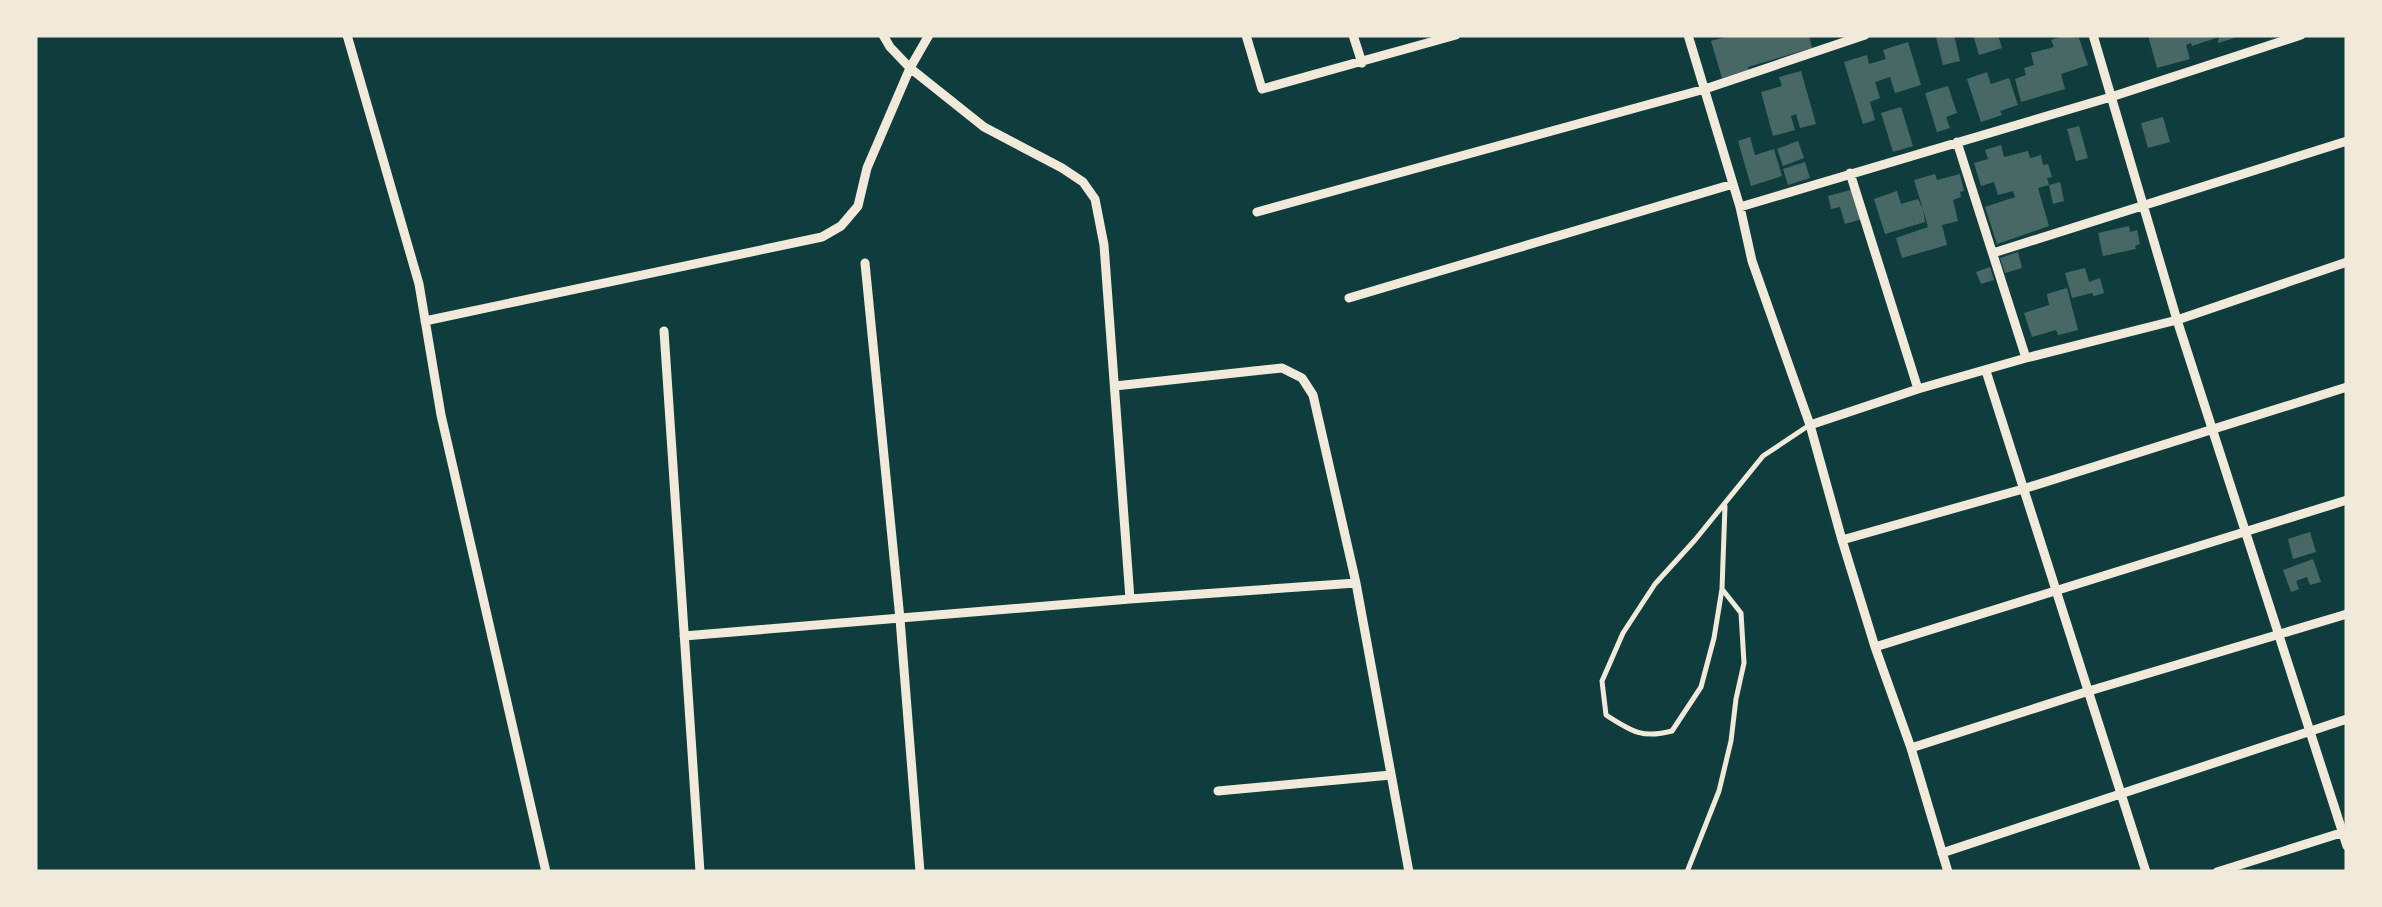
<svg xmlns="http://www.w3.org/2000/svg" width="2382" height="907" font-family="Montserrat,sans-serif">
	<rect width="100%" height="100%" fill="#0f3d3e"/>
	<path fill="#486865" d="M1732,35H1809L1812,48L1748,67V70L1722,78L1711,41Z
		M1944,35H1954L1960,61L1943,65L1936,37Z
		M1973,35H1998L2002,48L1979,55Z
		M2065,35H2078L2088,65L2061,74L2065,89L2021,102L2015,79L2026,75L2024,68L2034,65L2031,53L2054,47L2051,40Z
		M2148,35H2241V36L2218,43L2219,37L2192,46L2191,43L2186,45L2190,59L2157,68Z
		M1908,42L1921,85L1895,93L1890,77L1875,82L1880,98L1870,102L1875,120L1863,124L1844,62L1867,55L1869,64L1886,59L1883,50Z
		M1801,71L1816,124L1800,128L1796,114L1791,116L1795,130L1773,136L1761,92L1782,86L1779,77Z
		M1987,72L1991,84L2009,78L2018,105L2000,111L2002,115L1981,122L1967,79Z
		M1948,86L1957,113L1946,117L1950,128L1937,132L1925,93Z
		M1901,107L1913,146L1893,152L1881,113Z
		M2163,117L2170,142L2148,148L2141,123Z
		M2079,126L2088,158L2076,161L2067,129Z
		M1750,137L1755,155L1774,149L1782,176L1751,186L1738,141Z
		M1798,141L1804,158L1783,166L1777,149Z
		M2001,145L2004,157L2028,151L2030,158L2041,155L2043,165L2048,164L2052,177L2047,178L2049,185L2060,182L2064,201L2053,204L2049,185L2038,188L2049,226L1997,244L1985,207L2015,197L2013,191L1998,195L1994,182L1981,186L1974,163L1988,159L1985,150Z
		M1805,162L1810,178L1788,185L1783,169Z
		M1935,174L1937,180L1960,174L1964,191L1960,192L1961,197L1953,200L1958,221L1942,225L1947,245L1902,258L1896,238L1928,227L1923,209L1925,222L1885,234L1874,199L1897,191L1901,204L1918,199L1923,209L1914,180Z
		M1854,189L1862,219L1845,224L1840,207L1831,209L1828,196Z
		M2129,226L2130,232L2137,230L2140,244L2135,246L2136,249L2103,256L2098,233Z
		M2018,252L2022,268L2005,273L2000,258Z
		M1990,267L1994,280L1981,284L1976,272Z
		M2085,268L2089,282L2100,278L2104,293L2094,296L2092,293L2072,298L2065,273Z
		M2067,288L2078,330L2058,335L2056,330L2032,337L2024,313L2049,305L2047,294Z
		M2310,532L2316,552L2293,559L2288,539Z
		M2313,559L2321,582L2310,585L2307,577L2296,581L2299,589L2291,592L2283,570Z"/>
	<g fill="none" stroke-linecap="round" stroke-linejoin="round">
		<path stroke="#f1e9da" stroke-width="5" d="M1722,589L1714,638L1701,687L1672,731C1642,739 1631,731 1606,715L1602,681L1623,633L1655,584L1695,540L1763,456L1808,426
			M1687,872L1719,791L1731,741L1736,699L1744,663L1741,613L1722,589L1725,506"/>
		<path stroke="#f1e9da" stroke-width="9" d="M347,35L419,284L441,415L546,872
			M883,35L890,47L910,68L984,127L1062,168L1083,182L1095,199L1104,245L1130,599
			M1246,35L1262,89L1456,35
			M1353,35L1362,63
			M1688,35L1740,207L1752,261L1810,425L1842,540L1875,647L1911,748L1948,872
			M2093,35L2177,320L2347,846
			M1957,142L2026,358
			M1850,173L1918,389
			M1740,207L2111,97L2301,35
			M1257,212L1705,89L1865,35
			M1993,253L2347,141
			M865,263L900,619L920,872
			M1349,298L1733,184
			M425,321L822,237L841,226L858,206L867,168L910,68L929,35
			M664,331L700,872
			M1986,371L2146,872
			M1115,386L1282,368L1302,378L1313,395L1356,583L1409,872
			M1810,425L1918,389L2026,358L2177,320L2347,262
			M1842,540L2023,489L2347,387
			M684,636L1130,599L1356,583
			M1875,647L2347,500
			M1911,748L2089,691L2347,614
			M1218,791L1391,775
			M1942,853L2347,719
			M2217,872L2344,832"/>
	</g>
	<rect width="2382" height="907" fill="none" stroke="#f1e9da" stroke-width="75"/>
</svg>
